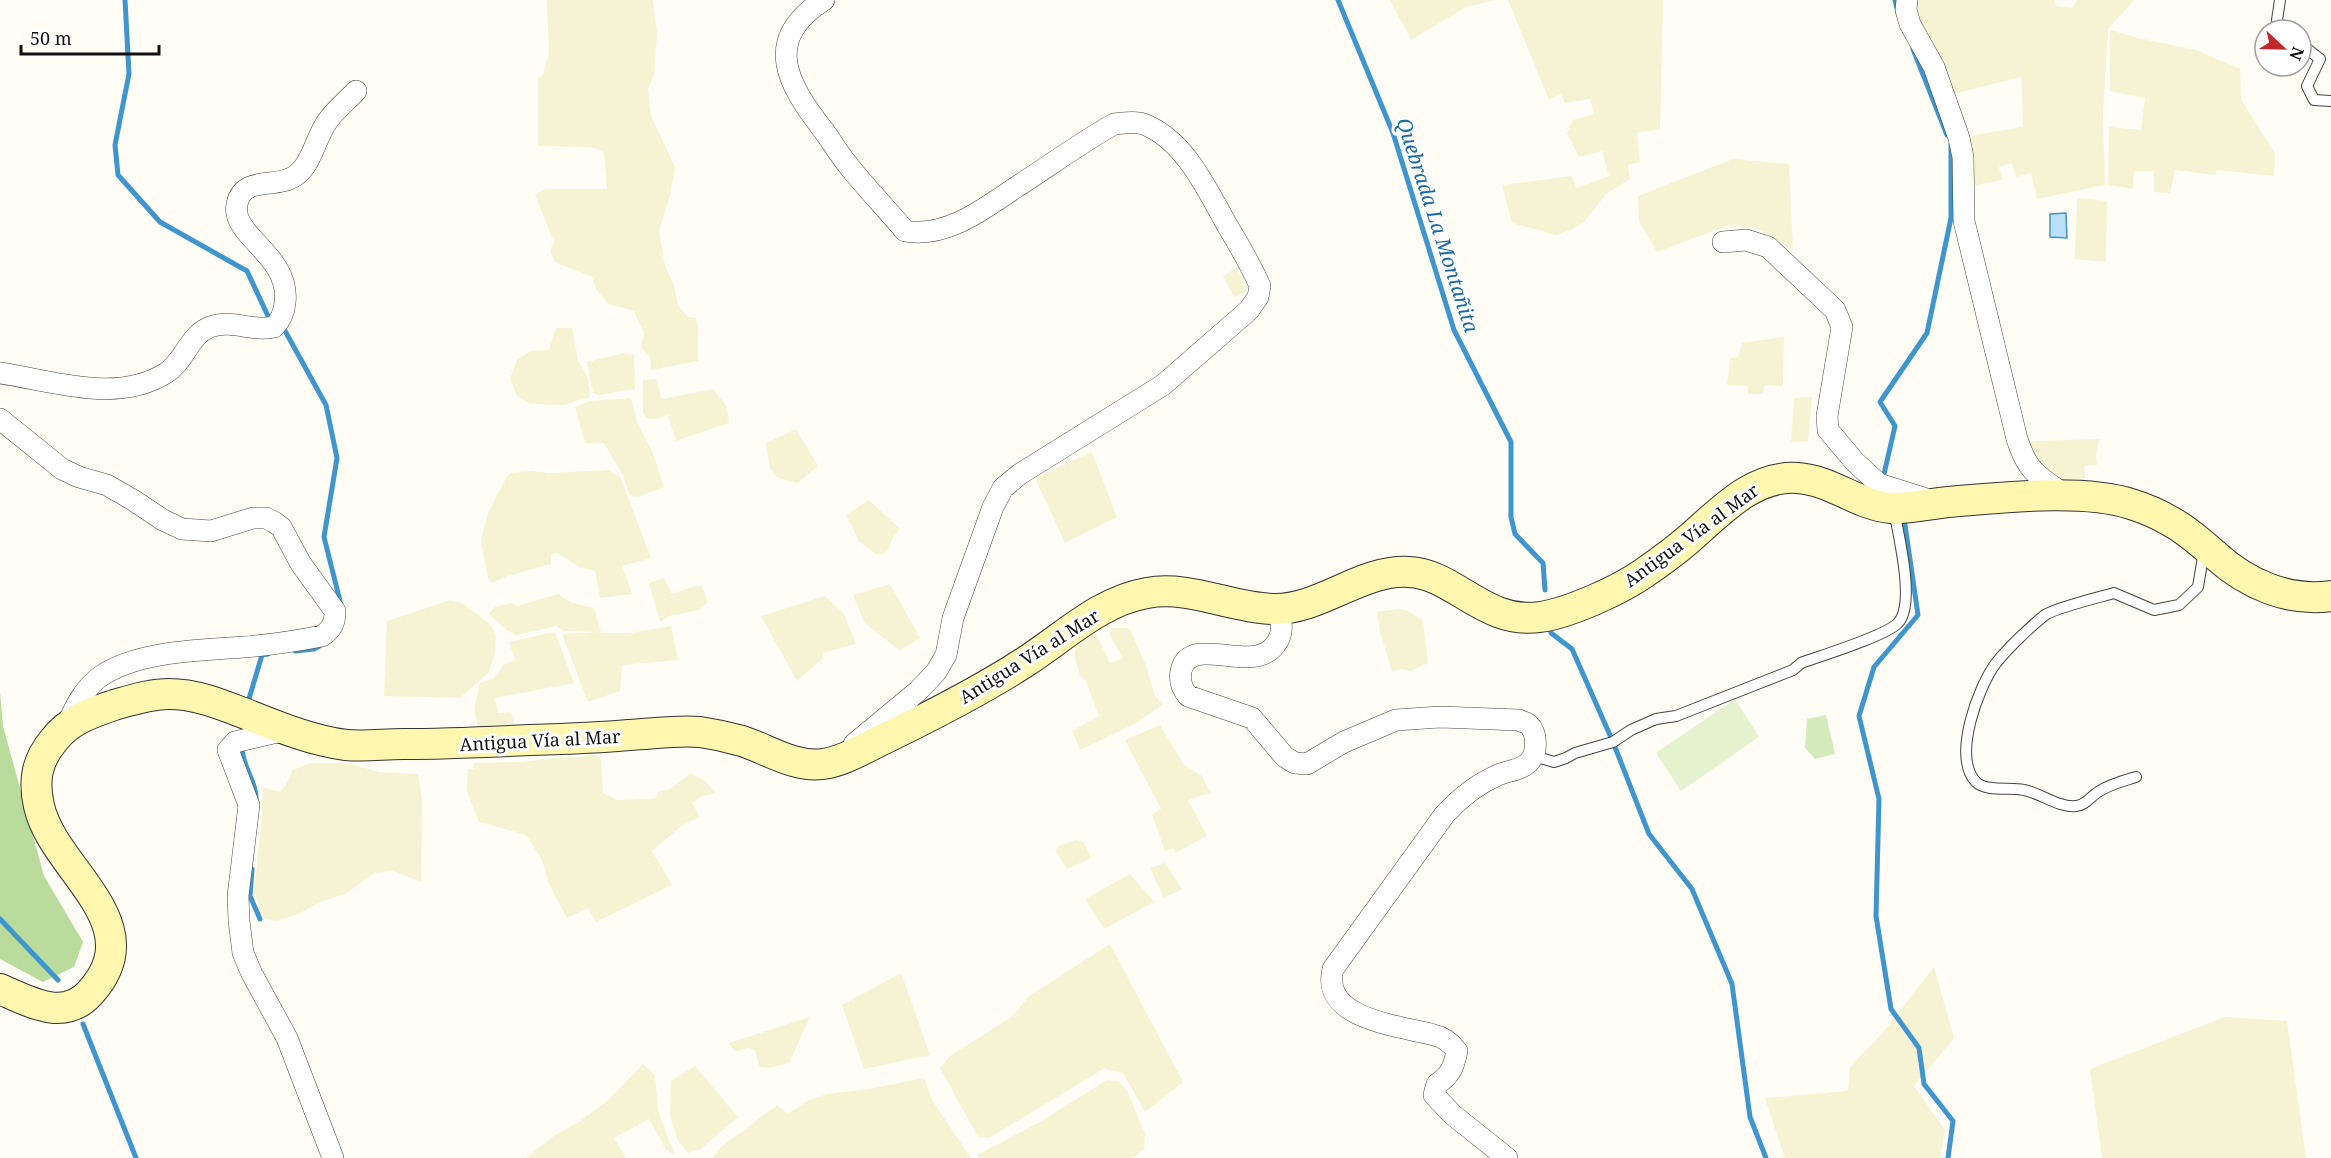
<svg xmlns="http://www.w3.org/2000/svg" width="2331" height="1158" font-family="'Noto Serif',serif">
	<rect width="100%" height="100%" fill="#fffdf5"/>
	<path fill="#f6f3d4" d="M547,0H653L657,34L654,75L648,89L651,116L675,167L670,195L659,231L665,266L674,285L678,305L688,317L696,318L698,326V361L651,370L650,357L641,347L644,333L634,311L608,304L596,289L592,277L555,262L550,251L554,242L535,194L546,189H607L604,152L592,147L538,146V79L543,74L549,53Z
		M1390,0H1494L1466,7L1411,40Z
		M1508,0H1663L1660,129L1637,133L1640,162L1628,165L1630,179L1606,194L1585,221L1570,230L1557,235L1512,223L1502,185L1572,176L1576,188L1609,176L1602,151L1579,157L1567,133L1573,120L1594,114L1590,99L1565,103L1561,94L1549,100Z
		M1912,0H2055L2056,6L2073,8L2077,0H2134L2108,29L2103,115L2105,185L2037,199L2031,173L2016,177L2012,163L1999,167L2002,180L1971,186L1967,139L1970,136L2023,127L2021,77L1950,95L1916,24Z
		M2110,30L2138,38L2196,50L2240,69L2241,99L2275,154L2274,176L2217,170L2215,175L2175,170L2170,193L2154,192V171H2134L2133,189L2108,185L2109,127L2141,130L2145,98L2110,91Z
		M1733,159L1789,164L1793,250L1756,228L1729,225L1657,252L1639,221L1638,196Z
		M2077,198L2107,201L2106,262L2075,259Z
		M1237,268L1247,291L1234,297L1223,276Z
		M556,328H572L578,360L588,379L590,397L563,405L531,404L517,396L510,379L517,360L531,351L549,350Z
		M1784,337L1783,386L1765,385L1763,394H1748V386L1727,385L1730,358L1738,357L1742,343Z
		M624,353L634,355L635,389L599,395L593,393L587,362Z
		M656,379L662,399L713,389L727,407L729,423L676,441L668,415L657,419L647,418L643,413V380Z
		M1812,397L1808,441L1791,442L1794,398Z
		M631,398L637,422L653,453L664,487L638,497L630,495L622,474L604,443H585L575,407L589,401Z
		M796,429L818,466L798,483L778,478L770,469L766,443Z
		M2099,439L2096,455L2097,465L2084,466L2085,478L2076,479H2060L2035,462L2028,441Z
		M1092,452L1117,517L1065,543L1035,478Z
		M609,470L621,478L651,558L622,566L632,594L600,598L595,571L581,568L558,553L551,554V564L508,576L492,583L488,578L481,541L488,513L507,476L511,473L531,471L549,473Z
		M869,500L900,529L893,537L888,550L885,553L877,555L859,541L846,515Z
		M664,578L672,594L696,586H702L708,602L699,610L669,616L660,622L649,583Z
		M890,584L920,638L900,651L865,623L853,595Z
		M558,594L570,602L594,608L601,633H631L671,626L678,660L622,665L620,691L588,702L562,634L599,632L563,631L557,626L516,635L505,629L489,614L495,607L512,603L517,606Z
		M825,596L844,614L856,644L823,653V658L797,681L761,616Z
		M450,600L462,603L491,625L496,636L495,652L489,672L460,698L384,696L387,621Z
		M1398,609L1408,611L1423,621L1428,663L1411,671L1401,669L1392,672L1380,631L1377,612Z
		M1112,628H1129L1145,663L1155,696L1163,705L1136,723L1080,750L1072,731L1099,716L1086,681L1080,676L1074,655L1077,644L1096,634L1110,663L1123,658L1109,634Z
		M555,632L574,683L495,698L498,713L511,712L514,724L478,727L474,709L480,683L494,678L501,669L502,665L515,660L509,642Z
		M1160,725L1184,765L1202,776L1210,793L1188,800L1207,836L1175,853L1173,848L1165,851L1152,815L1161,809L1125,740Z
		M591,755L601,757L603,793L617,800L652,799L657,797L658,792L670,789L691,773L705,781L716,793L702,796L692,803L700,817L681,826L652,851L672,885L596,922L588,908L567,918L549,884L542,860L529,839L523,834L479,822L467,791L468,769H474V763L523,762L561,757H583Z
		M310,763H348L379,772L418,774L422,800L421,882L393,871L374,873L347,893L322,901L300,913L277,921L265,919L254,894L262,814L263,787L280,792L286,785L293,770Z
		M1076,840L1084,843L1091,858L1067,869L1055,850L1059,846Z
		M1165,863L1182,889L1164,898L1150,868Z
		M1130,874L1154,902L1104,929L1085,899Z
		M1110,944L1183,1082L1145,1112L1123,1073L1103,1069L989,1138L978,1137L940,1068L950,1056L1013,1016L1028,997Z
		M1934,967L1954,1038L1914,1086L1945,1130L1940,1158H1785L1765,1098L1848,1091L1850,1067L1886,1029Z
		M901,973L930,1055L864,1069L842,1005Z
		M810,1017L789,1063L770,1068L760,1067L754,1049L747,1048L735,1052L729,1043Z
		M2225,1017L2287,1021L2306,1158H2102L2090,1069Z
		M643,1064L655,1075L658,1111L675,1156L665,1148L649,1119L614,1138L626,1158H526L555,1135L579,1122L607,1101Z
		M695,1066L738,1117L699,1150L688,1153L678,1141L670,1116L671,1081Z
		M918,1079L925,1080L932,1100L971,1158H713L721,1147L777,1105L788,1114L807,1101L827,1094L869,1089Z
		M1107,1080L1118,1081L1127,1090L1145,1134L1144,1149L1133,1158H978L977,1155L1040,1122Z"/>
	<path fill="#d5ebbd" d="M1826,715L1835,754L1815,759L1805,748L1807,719Z"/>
	<path fill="#b9dc9c" d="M0,692L3,726L44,876L83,942L74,967L43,982L0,959Z"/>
	<path fill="#e6f2cf" d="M1735,699L1759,737L1681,791L1656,753Z"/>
	<path fill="#b9e0f7" stroke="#3f96cf" stroke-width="1.5" d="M2066,213L2067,238L2050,237V214Z"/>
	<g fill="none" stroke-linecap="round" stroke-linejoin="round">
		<path stroke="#3f96cf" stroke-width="5" d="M125,0L129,74L115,145L118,175L160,222L247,271L268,316L274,321
			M1338,0L1393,133L1454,330L1511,442V517L1515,534L1543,563L1545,590
			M1895,0L1898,13
			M1913,49L1947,135
			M284,329L326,405L337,458L324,537L341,605
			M1884,474L1895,426L1880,402L1927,333L1951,218V144
			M1904,518L1918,615L1874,667L1859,716L1879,799L1876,916L1891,1009L1919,1048L1924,1084L1953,1121L1948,1158
			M1549,625L1551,633L1572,649L1613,742L1649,834L1692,889L1732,984L1750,1117L1766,1158
			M295,651L314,649L321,645
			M248,702L262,655L268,654
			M242,747C242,767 258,783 256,803
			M252,869L250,896L260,919
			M0,919L58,980
			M83,1024L136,1158"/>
		<g stroke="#444" stroke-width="12">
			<path id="lane" d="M2280,0L2277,20L2282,30
				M2301,44L2320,59L2307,86L2314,100L2331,101
				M1534,756L1554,762L1566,758L1575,753L1613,742L1631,730L1656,719L1676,716L1793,670L1801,663C1820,656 1886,636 1898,623C1916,604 1898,534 1894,510
				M2136,777C2123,781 2110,784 2098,792C2090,797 2086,805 2076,806C2058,808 2041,793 2024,790C2010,787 1986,792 1976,782C1952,757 1978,687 1996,663C2008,648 2030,627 2045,615C2055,608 2100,597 2114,593L2154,610L2179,605L2198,587L2204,551"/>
		</g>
		<g stroke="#444" stroke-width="22">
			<path id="street" d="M824,0C761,40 788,85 824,131C832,142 839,154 848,165C866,188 886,208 905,231C948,239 987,206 1021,184C1052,164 1082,142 1114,124C1125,123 1136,121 1146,125C1186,142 1207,190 1227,225C1239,245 1251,265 1260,286L1258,297L1249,310L1163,385L1020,474L1003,488L993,507L953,618L946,655L936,672L918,691L854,744
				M1907,0L1906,10L1910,24L1934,67L1959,138L1963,157L1964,221L2017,439C2028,473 2039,477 2067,496
				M1723,242L1746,240L1768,247L1835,310L1842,327L1827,416L1828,430L1855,462L1879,484L1936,502
				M0,373C54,381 117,404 166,373C185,361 189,335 210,327C232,319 253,332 274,327C281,320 284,313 285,303C291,255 230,236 237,204C243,175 276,189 295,176C311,165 315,141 325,125C332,112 346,102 356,91
				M0,419L62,469L79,477L107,485L133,500L163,520L182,529L211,531L253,518H266L274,522L281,527L301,564L335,611C335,623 332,629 322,636C296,641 270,645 244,647C201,650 138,651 101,676C84,688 75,707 67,725
				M1278,610C1282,623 1284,634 1275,645C1252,676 1190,632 1181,671C1179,681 1182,689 1188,696L1252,718L1285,757L1295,763L1307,764L1344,742L1396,720L1440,717L1519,720C1522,722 1525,722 1528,724C1538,733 1538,754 1528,763C1521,770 1507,771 1498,775C1477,784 1460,798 1445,814L1333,969C1320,1020 1402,1026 1434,1035C1444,1037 1451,1043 1457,1051C1454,1066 1451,1075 1437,1084L1434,1095L1453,1115L1507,1158
				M286,730L235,742L228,750L249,805L238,896L239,921L243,953L252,974L287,1038L333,1158"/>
		</g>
		<g stroke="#333" stroke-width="32">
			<path id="secondary" d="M0,989C30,1002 64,1022 90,993C154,923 53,870 39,806C33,780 37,760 54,740C69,720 91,713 114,705C132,700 150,694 169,694C198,694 225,706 251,716C281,728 314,741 346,745C364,747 384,744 403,744C445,744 488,742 530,740C563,739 596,738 629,735C653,734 676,730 700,732C714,734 728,737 742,741C767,749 795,768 823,764C845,761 868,746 888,737C935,714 982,690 1025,662C1064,637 1100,601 1147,593C1189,585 1231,608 1273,609C1321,610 1361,569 1409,572C1455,574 1484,625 1540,617C1569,613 1620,590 1644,573C1660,562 1675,551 1689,539C1720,512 1753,475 1797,478C1832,480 1857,505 1891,508C1909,509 1929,504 1948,502C1999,498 2082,488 2131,504C2144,508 2158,514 2170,521C2187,530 2201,543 2215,555C2247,584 2288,602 2331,596"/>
		</g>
		<use href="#lane" stroke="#fff" stroke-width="10"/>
		<use href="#street" stroke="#fff" stroke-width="21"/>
		<use href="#secondary" stroke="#fff6b0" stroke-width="30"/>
	</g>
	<g text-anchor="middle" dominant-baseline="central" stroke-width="6" stroke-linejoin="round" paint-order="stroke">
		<g font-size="18" fill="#111" stroke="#fff">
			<text transform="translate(1691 535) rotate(-36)">Antigua Vía al Mar</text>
			<text transform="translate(1029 656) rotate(-32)">Antigua Vía al Mar</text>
			<text transform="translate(540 740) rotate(-3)">Antigua Vía al Mar</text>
		</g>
		<g font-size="20" font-style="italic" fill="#1768a6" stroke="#fff">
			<text transform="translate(1438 225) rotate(72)">Quebrada La Montañita</text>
		</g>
	</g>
	<g transform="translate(2283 48) rotate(112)"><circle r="28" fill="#ffffff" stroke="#a0a0a0" stroke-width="1.5"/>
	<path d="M0-4.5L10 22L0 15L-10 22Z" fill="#c4262e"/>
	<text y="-9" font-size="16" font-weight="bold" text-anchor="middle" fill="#111111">N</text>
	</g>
	<path d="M21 45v9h138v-9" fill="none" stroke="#111111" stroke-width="3"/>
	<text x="30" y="45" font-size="18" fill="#111111" stroke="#ffffff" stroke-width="4.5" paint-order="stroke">50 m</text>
</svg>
